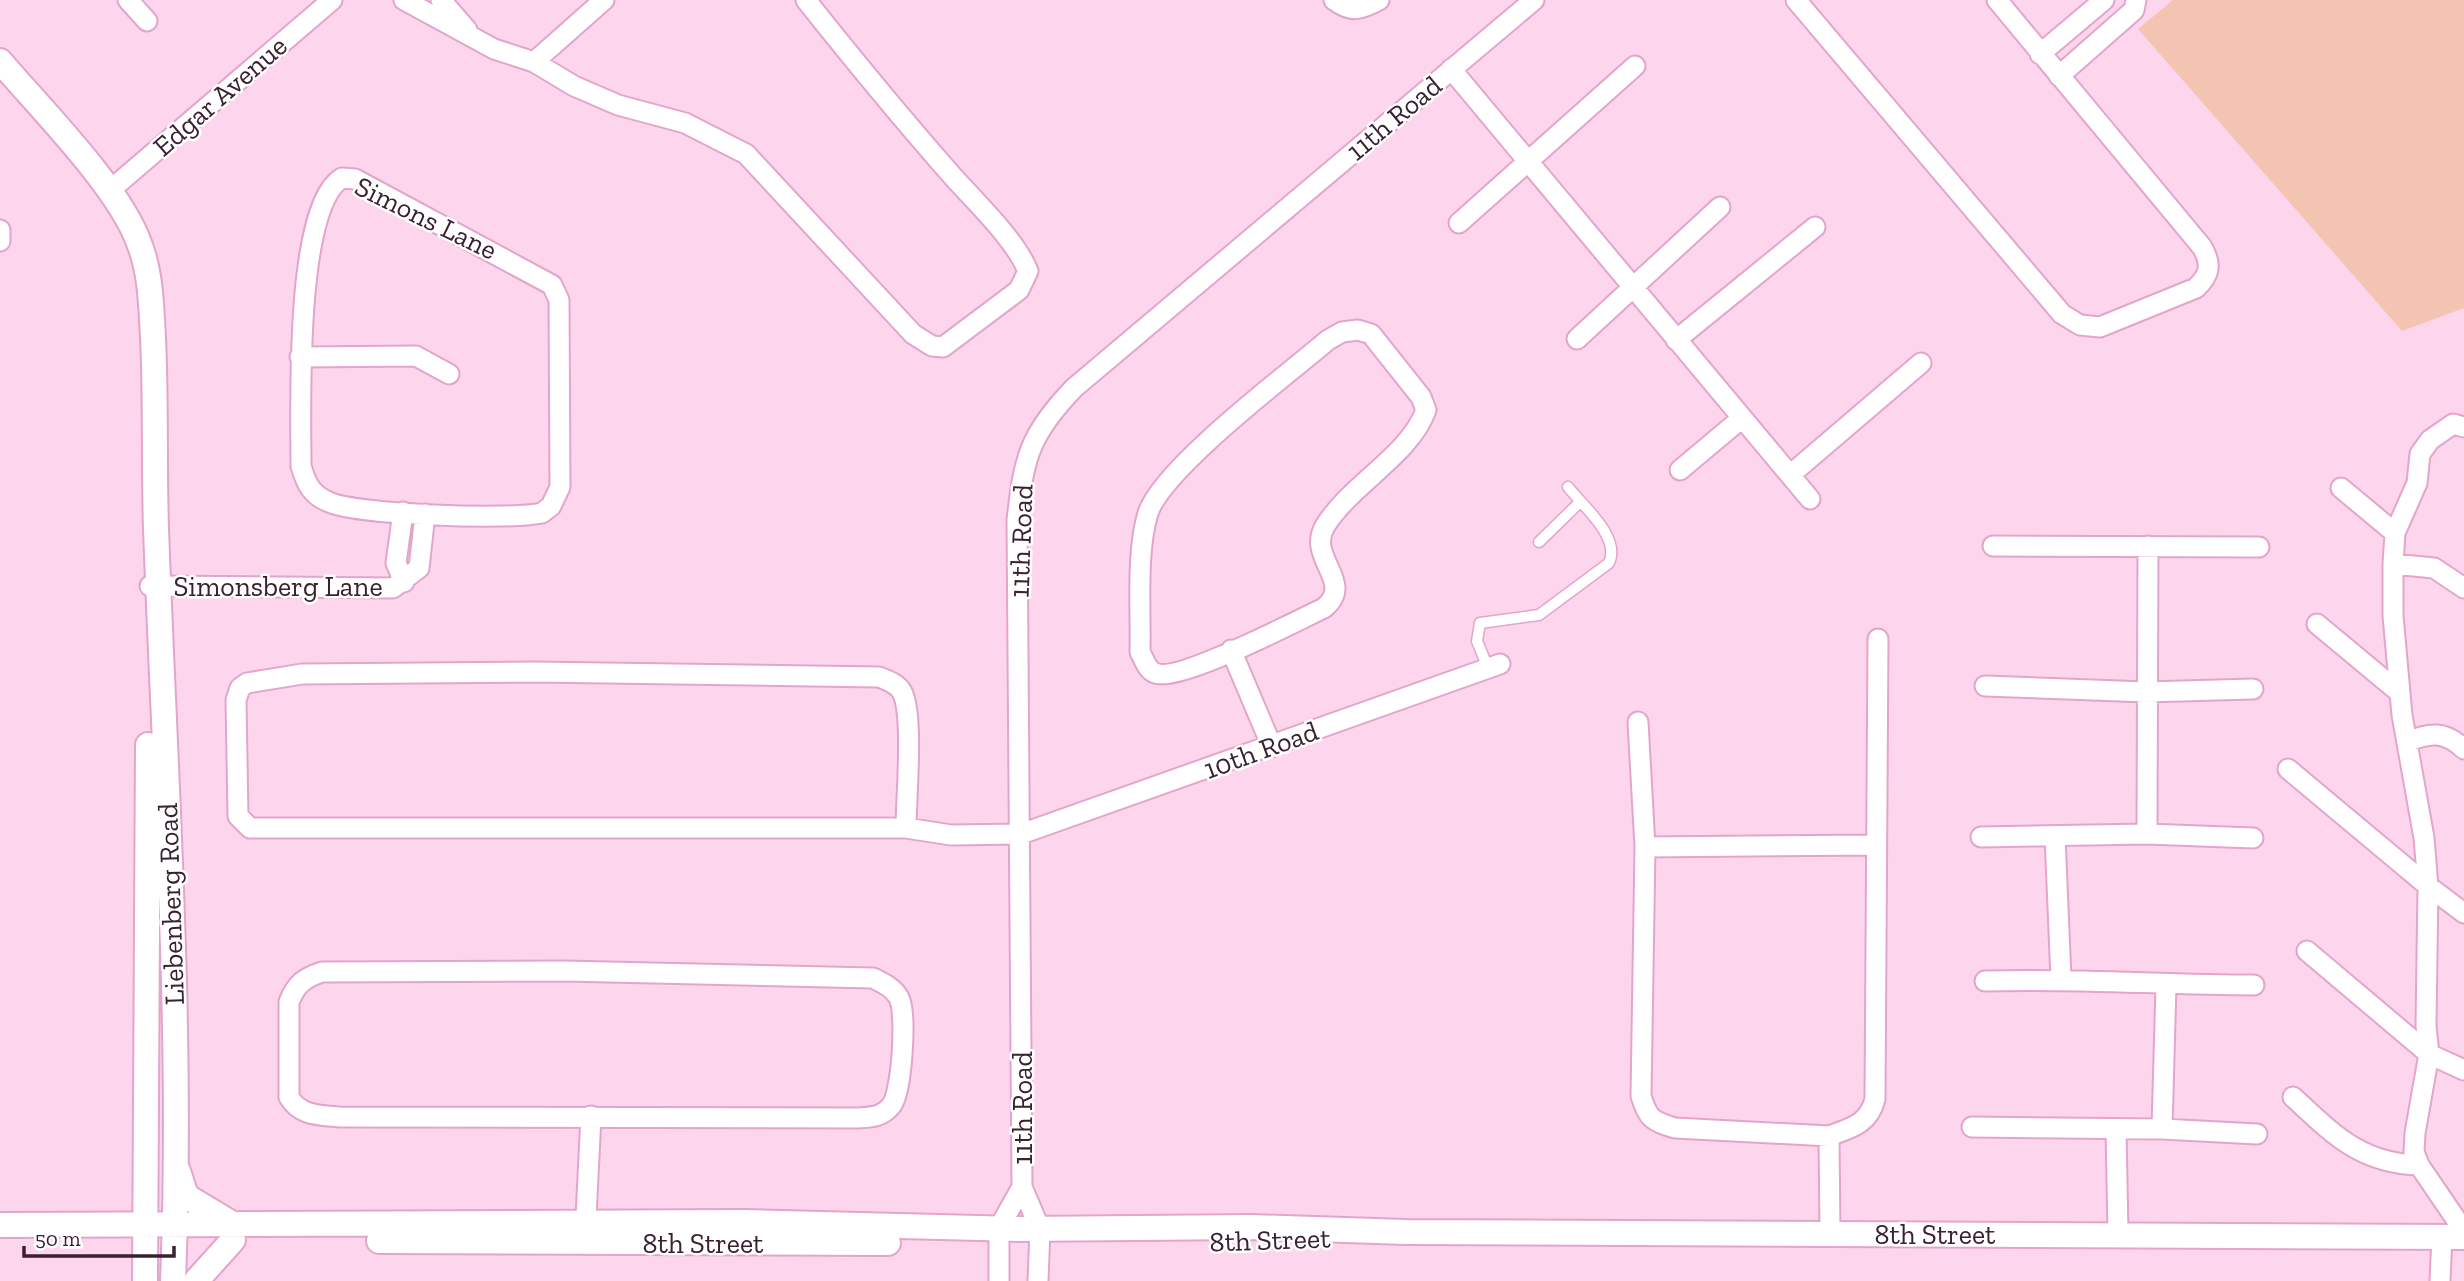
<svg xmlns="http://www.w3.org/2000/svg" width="2464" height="1281" font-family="'Zilla Slab',serif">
	<rect width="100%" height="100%" fill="#fdd6ed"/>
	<path fill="#f4c4b2" d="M2173,0H2464V308L2402,331L2138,29Z"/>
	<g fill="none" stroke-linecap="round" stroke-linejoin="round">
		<g stroke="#e3a5cb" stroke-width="13">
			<path id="service" d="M1539,542L1580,502
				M1488,668L1477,641L1480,623L1539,615L1609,563C1621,537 1583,506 1568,487"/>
		</g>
		<g stroke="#e3a5cb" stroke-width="23">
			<path id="minor" d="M128,0L147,21
				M404,0L494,49L534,62L574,86L618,105L685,123L746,154L913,334L932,346L943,347L1019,290L1028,271C1014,237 972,199 948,171C899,115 852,58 806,0
				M441,0L467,30
				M1334,0C1351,13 1361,10 1379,0
				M1796,0L2062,314L2080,325L2100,327L2196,288C2210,275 2212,264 2202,247L1997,0
				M2040,54L2104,0
				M534,62L604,0
				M1451,69L1810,499
				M2059,76L2134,10L2136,0
				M342,178L355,179L552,285L559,300L560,487L551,506L542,513C511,520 357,515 329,502C311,495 306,483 301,466C301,411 294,206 342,178Z
				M108,192L332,0
				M1459,223L1635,66
				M0,230V241
				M1358,330L1371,334L1421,397L1426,410C1410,455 1352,483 1325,526C1306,558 1356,582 1324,608C1296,621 1178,683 1155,673C1147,670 1144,659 1140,652C1141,610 1136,552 1148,513C1163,468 1287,375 1328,340L1342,332Z
				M1577,339L1720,207
				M1676,340L1815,227
				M300,357L416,356L449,374
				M2464,427L2453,424L2430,440L2420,454L2417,483L2395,533L2393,564V616L2402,715L2424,838L2428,886L2426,1026L2429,1054L2415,1133L2414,1152L2419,1165L2464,1231
				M1680,470L1742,418
				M1790,475L1921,363
				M2341,488L2395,533
				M403,512L396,563L404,582
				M1993,546L2259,547
				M2393,564L2434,568L2464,588
				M150,586L393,588L419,568L425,514
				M2317,624L2400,693
				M1231,650L1272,747
				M1985,686L2146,692L2253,689
				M1638,722L1645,847L1641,1096C1648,1119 1652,1121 1675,1128L1829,1136C1851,1128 1869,1124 1875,1099L1878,639
				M2407,742C2430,732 2445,731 2464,749
				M2288,769L2428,886L2464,913
				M906,828C906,799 914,714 902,692C898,684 887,680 879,677L535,672L302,674L247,683L240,688L236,700L238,816L250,828H906L951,835L1021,834L1500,664
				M2147,834L2148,546
				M2055,836L2061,979
				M1981,837L2147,834L2253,838
				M1645,847L1875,845
				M2307,951L2429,1054L2464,1070
				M564,971L873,978C883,983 894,988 899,998C907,1013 902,1094 891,1106C881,1118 870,1117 856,1118L339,1117C319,1115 300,1116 289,1097V1002C296,984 304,978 322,972Z
				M1985,981C2075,978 2164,985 2254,985
				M2293,1097C2333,1134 2361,1164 2419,1165
				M1972,1127L2162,1129L2257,1134
				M2162,1129L2166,985
				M2116,1130L2118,1233
				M1829,1136L1830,1235
				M585,1237L591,1116
				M999,1281V1228L1022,1187
				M1038,1281L1040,1229L1022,1187L1017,520C1024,457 1029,435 1074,388L1534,0
				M2440,1281L2442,1236"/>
		</g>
		<g stroke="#e3a5cb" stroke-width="28">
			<path id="tertiary" d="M0,61C40,108 119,187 139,243C151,273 151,305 153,337C156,401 154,465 156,529C165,779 183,1030 173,1281
				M178,1171L186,1196L231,1223
				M0,1225L745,1222L1020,1229L1252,1227L1406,1232L2464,1237
				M379,1241L888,1243
				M145,1281L148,745
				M196,1281L233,1240"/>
		</g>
		<use href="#service" stroke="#fff" stroke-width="10"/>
		<use href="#minor" stroke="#fff" stroke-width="19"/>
		<use href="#tertiary" stroke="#fff" stroke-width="24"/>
	</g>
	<g text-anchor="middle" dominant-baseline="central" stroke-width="5" stroke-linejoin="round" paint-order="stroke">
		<g font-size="28" fill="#392130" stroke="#fff">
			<text transform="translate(220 96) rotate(-41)">Edgar Avenue</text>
			<text transform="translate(1394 118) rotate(-40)">11th Road</text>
			<text transform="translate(426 218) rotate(26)">Simons Lane</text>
			<text transform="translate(1021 541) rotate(-88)">11th Road</text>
			<text x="278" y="586">Simonsberg Lane</text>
			<text transform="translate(1261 750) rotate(-20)">10th Road</text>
			<text transform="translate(171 904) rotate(-92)">Liebenberg Road</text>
			<text transform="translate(1022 1108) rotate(-90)">11th Road</text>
			<text x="1935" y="1234">8th Street</text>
			<text transform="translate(1270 1240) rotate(-2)">8th Street</text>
			<text x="703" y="1243">8th Street</text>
		</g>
	</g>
	<path d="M24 1246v10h150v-10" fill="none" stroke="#392130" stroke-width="3.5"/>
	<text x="35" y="1246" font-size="21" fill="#392130" stroke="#ffffff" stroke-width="5" paint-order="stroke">50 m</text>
</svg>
